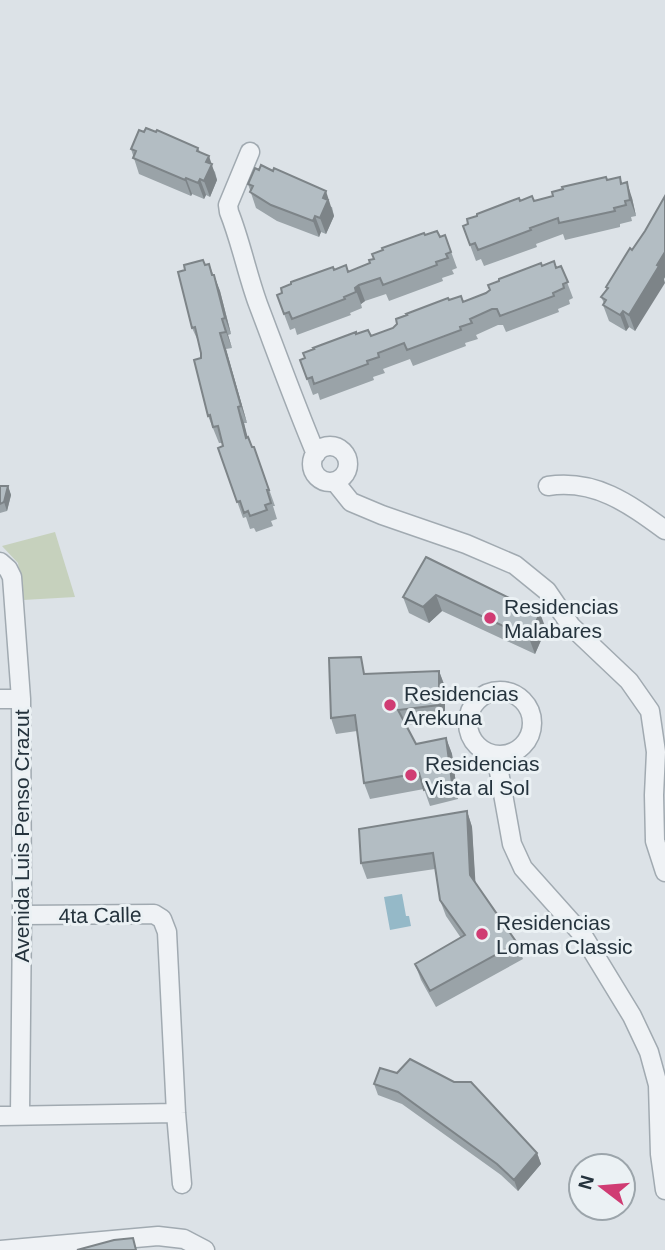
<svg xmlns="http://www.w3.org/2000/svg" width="665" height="1250" font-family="Helvetica,sans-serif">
	<rect width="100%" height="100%" fill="#dce2e7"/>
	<path fill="#c6d1bd" d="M55,532L75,597L23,600L18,563L2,546Z"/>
	<path fill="#95b9c8" d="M402,894L406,916H409L411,926L390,930L384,897Z"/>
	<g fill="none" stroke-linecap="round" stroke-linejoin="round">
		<g stroke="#a1aab1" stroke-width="21">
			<path id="minor" d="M250,152L228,205L229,212C241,242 247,274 258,304C277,354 295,404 316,454
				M312 464a18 18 0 1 1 36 0a18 18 0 1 1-36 0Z
				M335,482L351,502L382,515L466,544L515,565L547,591L571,626L629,681L650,711L656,752L654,795L655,841L665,872
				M548,486C595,479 628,503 665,530
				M0,562L8,569L12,577L21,699L22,915L20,1115
				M468 723a32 32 0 1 1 64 0a32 32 0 1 1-64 0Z
				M0,699H21
				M496,755L512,844L523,868L582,934L632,1016L649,1052L658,1085L660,1154L665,1190
				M22,915L154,914L162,919L167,932L176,1113L182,1184
				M0,1116L176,1113
				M0,1250L158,1236L184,1239L205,1250"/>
		</g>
		<use href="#minor" stroke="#eff2f5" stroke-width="18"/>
	</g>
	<path fill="#9aa3a8" d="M144,132H156L198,148L200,152L215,172L217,180L210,197L206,195L204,199L192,194L191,196L139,174L131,149Z
		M620,177L622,183L632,198L636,216L631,217L632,221L620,224V227L565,240L563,234L536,244L537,247L484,266L481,259L476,261L470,245L520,201H534Z
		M248,184L332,207L334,216L326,234L321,232L319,237L277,221L256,208Z
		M665,196V277L635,331L629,327L626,331L609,321L603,305L604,303L601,297L607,289L606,287L645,231Z
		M425,235L440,237L445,235L457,268L452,270L454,274L442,278L443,281L389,301L386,294L365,301L361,304L362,308L350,313L351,315L297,335L295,328L290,330L277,295L334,270L348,272L370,263Z
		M203,260L205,265L209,264L220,291L231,334L228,335L232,348L226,349L247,423H244L247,437L252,447H254L275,506H273L277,519L271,521L273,526L256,532L254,528L250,529L246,517L243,518L218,448L223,446L222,443H219L208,416L201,353L199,343L192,328Z
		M542,266L556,268L561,266L573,298L569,300L570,304L558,309L559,312L506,332L503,325H498L476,335L478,339L465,343L466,346L413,366L410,359L383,369L385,373L373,377L374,380L320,400L318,393L313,395L300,360L356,334L371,336L393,328L449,300L463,302L486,293Z
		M0,486H8L11,495L7,511L0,513Z
		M426,557L546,629L535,654L442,611L429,623L409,613L403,597Z
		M439,671L445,687V721L406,725L416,744L446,738L452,754L458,799L430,806L424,789L370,799L364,783L357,731L336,734L331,718L367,674Z
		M467,811L472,827L475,883L517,943L523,959L436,1007L421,980L415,964L461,938L446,916L440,900L435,869L367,879L361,863Z
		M380,1068L537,1153L541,1164L518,1191L501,1175L402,1104L378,1095L374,1084Z"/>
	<path fill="#7d8488" d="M209,156L217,180L210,197L204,181L206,162Z
		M186,178L192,194L191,196L185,180Z
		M200,179L206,195L204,199L198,183Z
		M627,182L632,198L636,216L630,200Z
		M326,191L334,216L326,234L320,218L323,198Z
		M315,216L321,232L319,237L313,221Z
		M665,252V277L664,279L665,283L635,331L629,315Z
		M214,275L220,291L231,334L225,318Z
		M359,285L365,301L361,304L355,288Z
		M623,311L629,327L626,331L620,315Z
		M222,319L228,335L232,348L226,332Z
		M220,333L226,349L247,423L241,406Z
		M238,407L244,423L252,454L246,438Z
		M8,486L11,495L7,511L4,502Z
		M436,595L442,611L429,623L423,607Z
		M540,613L546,629L535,654L529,638Z
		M439,671L445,687V721L439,705Z
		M446,738L452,754L458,799L452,783Z
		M467,811L472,827L476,891L470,875Z
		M537,1153L541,1164L518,1191L514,1180Z"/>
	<path fill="#b3bdc3" stroke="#7d8488" stroke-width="2" d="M146,128L156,132L157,130L198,148L197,151L209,156L206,162L212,164L204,181L200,179L198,183L186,178L185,180L133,158L136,151L131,149L139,130L144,132Z
		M261,165L273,171L274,168L326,191L323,198L328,200L320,218L315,216L313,221L271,205L250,192L253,186L248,184L255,168L259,170Z
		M606,177L607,180L620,177L621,184L627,182L630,200L625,201L626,205L614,208L615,211L559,223L558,218L530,228L531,230L478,250L475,243L470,245L463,226L468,224L467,219L477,216V214L519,198L520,201L532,196L534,201L553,196L552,192L563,189L562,187Z
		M665,196V252L657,265L659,266L629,315L623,311L620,315L603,305L606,300L601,297L608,288L606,287L630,248L632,250L645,231Z
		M437,231L440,237L445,235L451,252L446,254L448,258L436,262L437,265L383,285L380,278L359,285L355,288L356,292L344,297L345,299L292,319L289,312L284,314L277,295L282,293L281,288L291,284V282L333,267L334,270L346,265L348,272L370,263L369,260L374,259L372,254L383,250L382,248L424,233L425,235Z
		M203,260L205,265L209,264L212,275H214L225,318L222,319L226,332L220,333L241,406L238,407L246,438L248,437L252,447H254L269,490H267L271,503L265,505L267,510L250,516L248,511L244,513L240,501L237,502L218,448L223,446L218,426L213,427L210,415L208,416L194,360L201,358V353L195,327L192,328L178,272L185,270L184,265Z
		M554,261L556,268L561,266L568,282L563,284L564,288L553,293L554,296L500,316L497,309H492L470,319L472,323L460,327L461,330L407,350L404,343L378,353L379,357L367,361L368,364L314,384L312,377L307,379L300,360L305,358L303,353L314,349L313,348L356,332V334L368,330L371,336L393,328L397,324L396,319L407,315L406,314L448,298L449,300L461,296L463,302L486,293L490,290L488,285L499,281V279L541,263L542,266Z
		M0,486H8L4,502L0,504Z
		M426,557L540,613L529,638L436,595L423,607L403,597Z
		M361,657L364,674L439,671V705L398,710L416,744L446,738L452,783L424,790L419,773L364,783L355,715L331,718L329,658Z
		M467,811L470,875L517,943L430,991L415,964L465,935L440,900L433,853L361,863L359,829Z
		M410,1059L454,1082H471L537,1153L514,1180L497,1164L398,1092L374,1084L380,1068L397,1073Z
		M133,1238L136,1250H77L114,1240Z"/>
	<g fill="#d03c73" stroke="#ebf1f4" stroke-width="2.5">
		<circle cx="490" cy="618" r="7"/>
		<circle cx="390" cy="705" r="7"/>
		<circle cx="411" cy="775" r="7"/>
		<circle cx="482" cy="934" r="7"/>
	</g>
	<g text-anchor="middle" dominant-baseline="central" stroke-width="6" stroke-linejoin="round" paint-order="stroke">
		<g font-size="21" fill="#25333d" stroke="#ebf1f4" text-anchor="start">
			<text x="504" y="606">Residencias<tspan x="504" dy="24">Malabares</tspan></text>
			<text x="404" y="693">Residencias<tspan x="404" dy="24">Arekuna</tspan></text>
			<text x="425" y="763">Residencias<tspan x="425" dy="24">Vista al Sol</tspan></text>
			<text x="496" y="922">Residencias<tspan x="496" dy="24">Lomas Classic</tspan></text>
		</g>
		<g font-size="21" fill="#25333d" stroke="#ebf1f4">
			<text transform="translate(21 836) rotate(-90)">Avenida Luis Penso Crazut</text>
			<text transform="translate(100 915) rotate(-1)">4ta Calle</text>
		</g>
	</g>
	<g transform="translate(602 1187) rotate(286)"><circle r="33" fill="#ebf1f4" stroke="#9ca5ab" stroke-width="2"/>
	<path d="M0-5L12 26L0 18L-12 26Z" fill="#d03c73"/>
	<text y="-10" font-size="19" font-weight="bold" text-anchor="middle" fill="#25333d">N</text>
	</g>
</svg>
